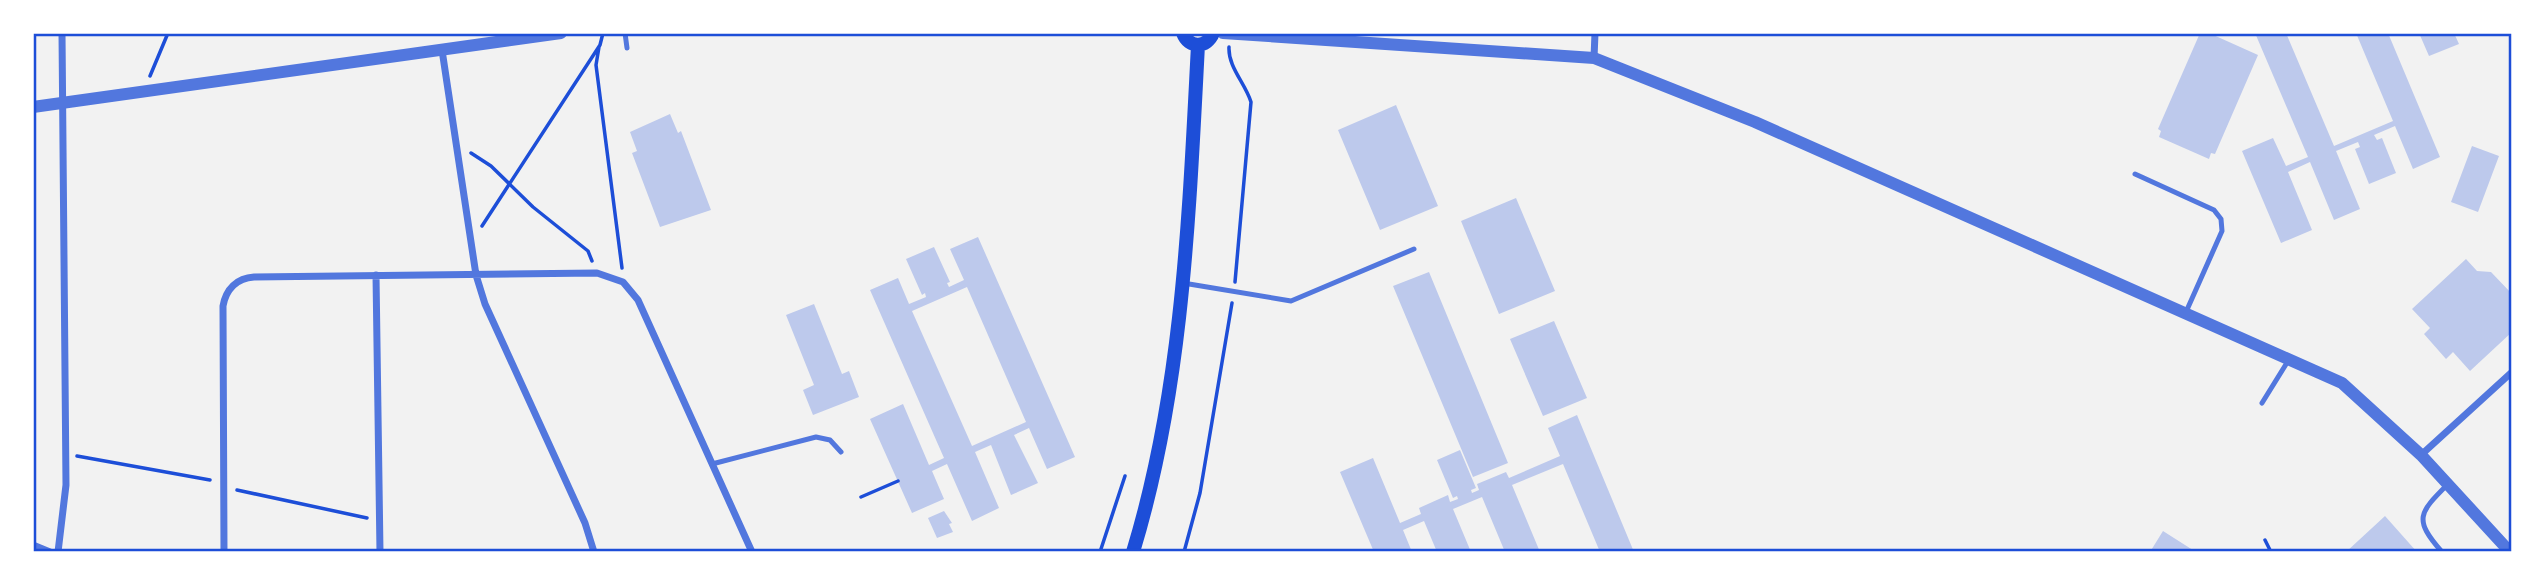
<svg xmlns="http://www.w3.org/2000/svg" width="2545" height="585" font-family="'Space Grotesk',sans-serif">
	<rect width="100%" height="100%" fill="#f2f2f2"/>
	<path fill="#bdc9ec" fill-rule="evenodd" d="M2200,33H2209L2258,55L2215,154L2211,153L2209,159L2159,137L2161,131L2158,129Z
		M2255,33H2286L2334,146L2393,121L2356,33H2388L2440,157L2413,169L2395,126L2374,135L2377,140L2382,138L2396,173L2369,184L2355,149L2360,147L2358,142L2336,151L2360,209L2334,220L2310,162L2288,172L2312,230L2281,243L2242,151L2273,138L2286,166L2308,157Z
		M2419,33H2454L2459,44L2429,56Z
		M1396,105L1438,206L1380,230L1338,130Z
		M670,114L678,133L681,131L711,210L660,227L632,153L637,151L630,132Z
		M2472,146L2499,156L2478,212L2451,202Z
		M1516,198L1555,291L1499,314L1461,221Z
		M978,237L1075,457L1047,469L1029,428L1014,435L1038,483L1011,495L991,445L975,452L999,508L972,521L947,464L932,471L944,499L912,513L870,419L903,404L929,465L944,458L870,290L898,278L909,304L926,297L925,293L922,295L906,259L934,247L950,282L947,283L949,287L964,280L950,249ZM967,287L1026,422L972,446L912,311Z
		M2466,259L2477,271L2491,272L2512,294V332L2470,371L2453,352L2446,359L2424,334L2430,328L2412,309Z
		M1429,272L1508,463L1473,477L1393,286Z
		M814,304L842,374L849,371L859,397L813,415L803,390L814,385L786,315Z
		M1554,321L1587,398L1543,416L1510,339Z
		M1577,415L1634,552H1600L1563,464L1512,485L1540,552H1505L1482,497L1453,509L1471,552H1437L1424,521L1403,530L1412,552H1374L1340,472L1373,458L1400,523L1421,514L1419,508L1448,495L1450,502L1458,499L1457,496L1453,498L1437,460L1460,450L1476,488L1471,490L1472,493L1479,490L1477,484L1506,472L1509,478L1560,456L1548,428Z
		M944,511L952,523L949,524L953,532L937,538L928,518Z
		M2385,516L2417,552H2346Z
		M2163,531L2196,552H2150Z"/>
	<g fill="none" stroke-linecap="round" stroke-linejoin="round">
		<path stroke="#1d4ed8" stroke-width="3.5" d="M599,47L596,65L622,268
			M1229,47C1228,67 1245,83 1251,102L1235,282
			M150,76L168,33
			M471,153L491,166L533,207L588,251L592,261
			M482,226L600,45L603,33
			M77,456L210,480
			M237,490L367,518
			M861,497L898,481
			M2265,540L2271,552
			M1100,552L1125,476
			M1184,552L1200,493L1232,303"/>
		<path stroke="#5277de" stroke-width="5" d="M625,33L627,48
			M2135,174L2214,210L2221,219L2222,231L2186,312
			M1183,283L1291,301L1414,249
			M2262,403L2288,361
			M712,464L816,437L830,440L841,452
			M2442,552C2413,519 2419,513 2448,484"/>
		<path stroke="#5277de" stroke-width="7" d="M442,50L476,275L485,304L585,523L594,552
			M1594,58L1595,33
			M376,275L380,552
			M2421,455L2512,372
			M33,545L50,552
			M58,552L66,485L62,33
			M224,552L223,306C226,289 237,278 254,277L597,273L623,282L638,300L752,552"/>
		<path stroke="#5277de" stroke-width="12" d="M1223,33L1594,58L1755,122L2342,383L2421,455L2510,552
			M33,107L561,33"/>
		<path stroke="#1d4ed8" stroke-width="14" d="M1183,33C1189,49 1207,48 1213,33
			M1133,552C1183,388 1189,215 1198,45"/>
	</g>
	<rect width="2545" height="585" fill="none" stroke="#ffffff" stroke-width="70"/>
	<rect x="35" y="35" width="2475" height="515" fill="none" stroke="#1d4ed8" stroke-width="2.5"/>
</svg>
